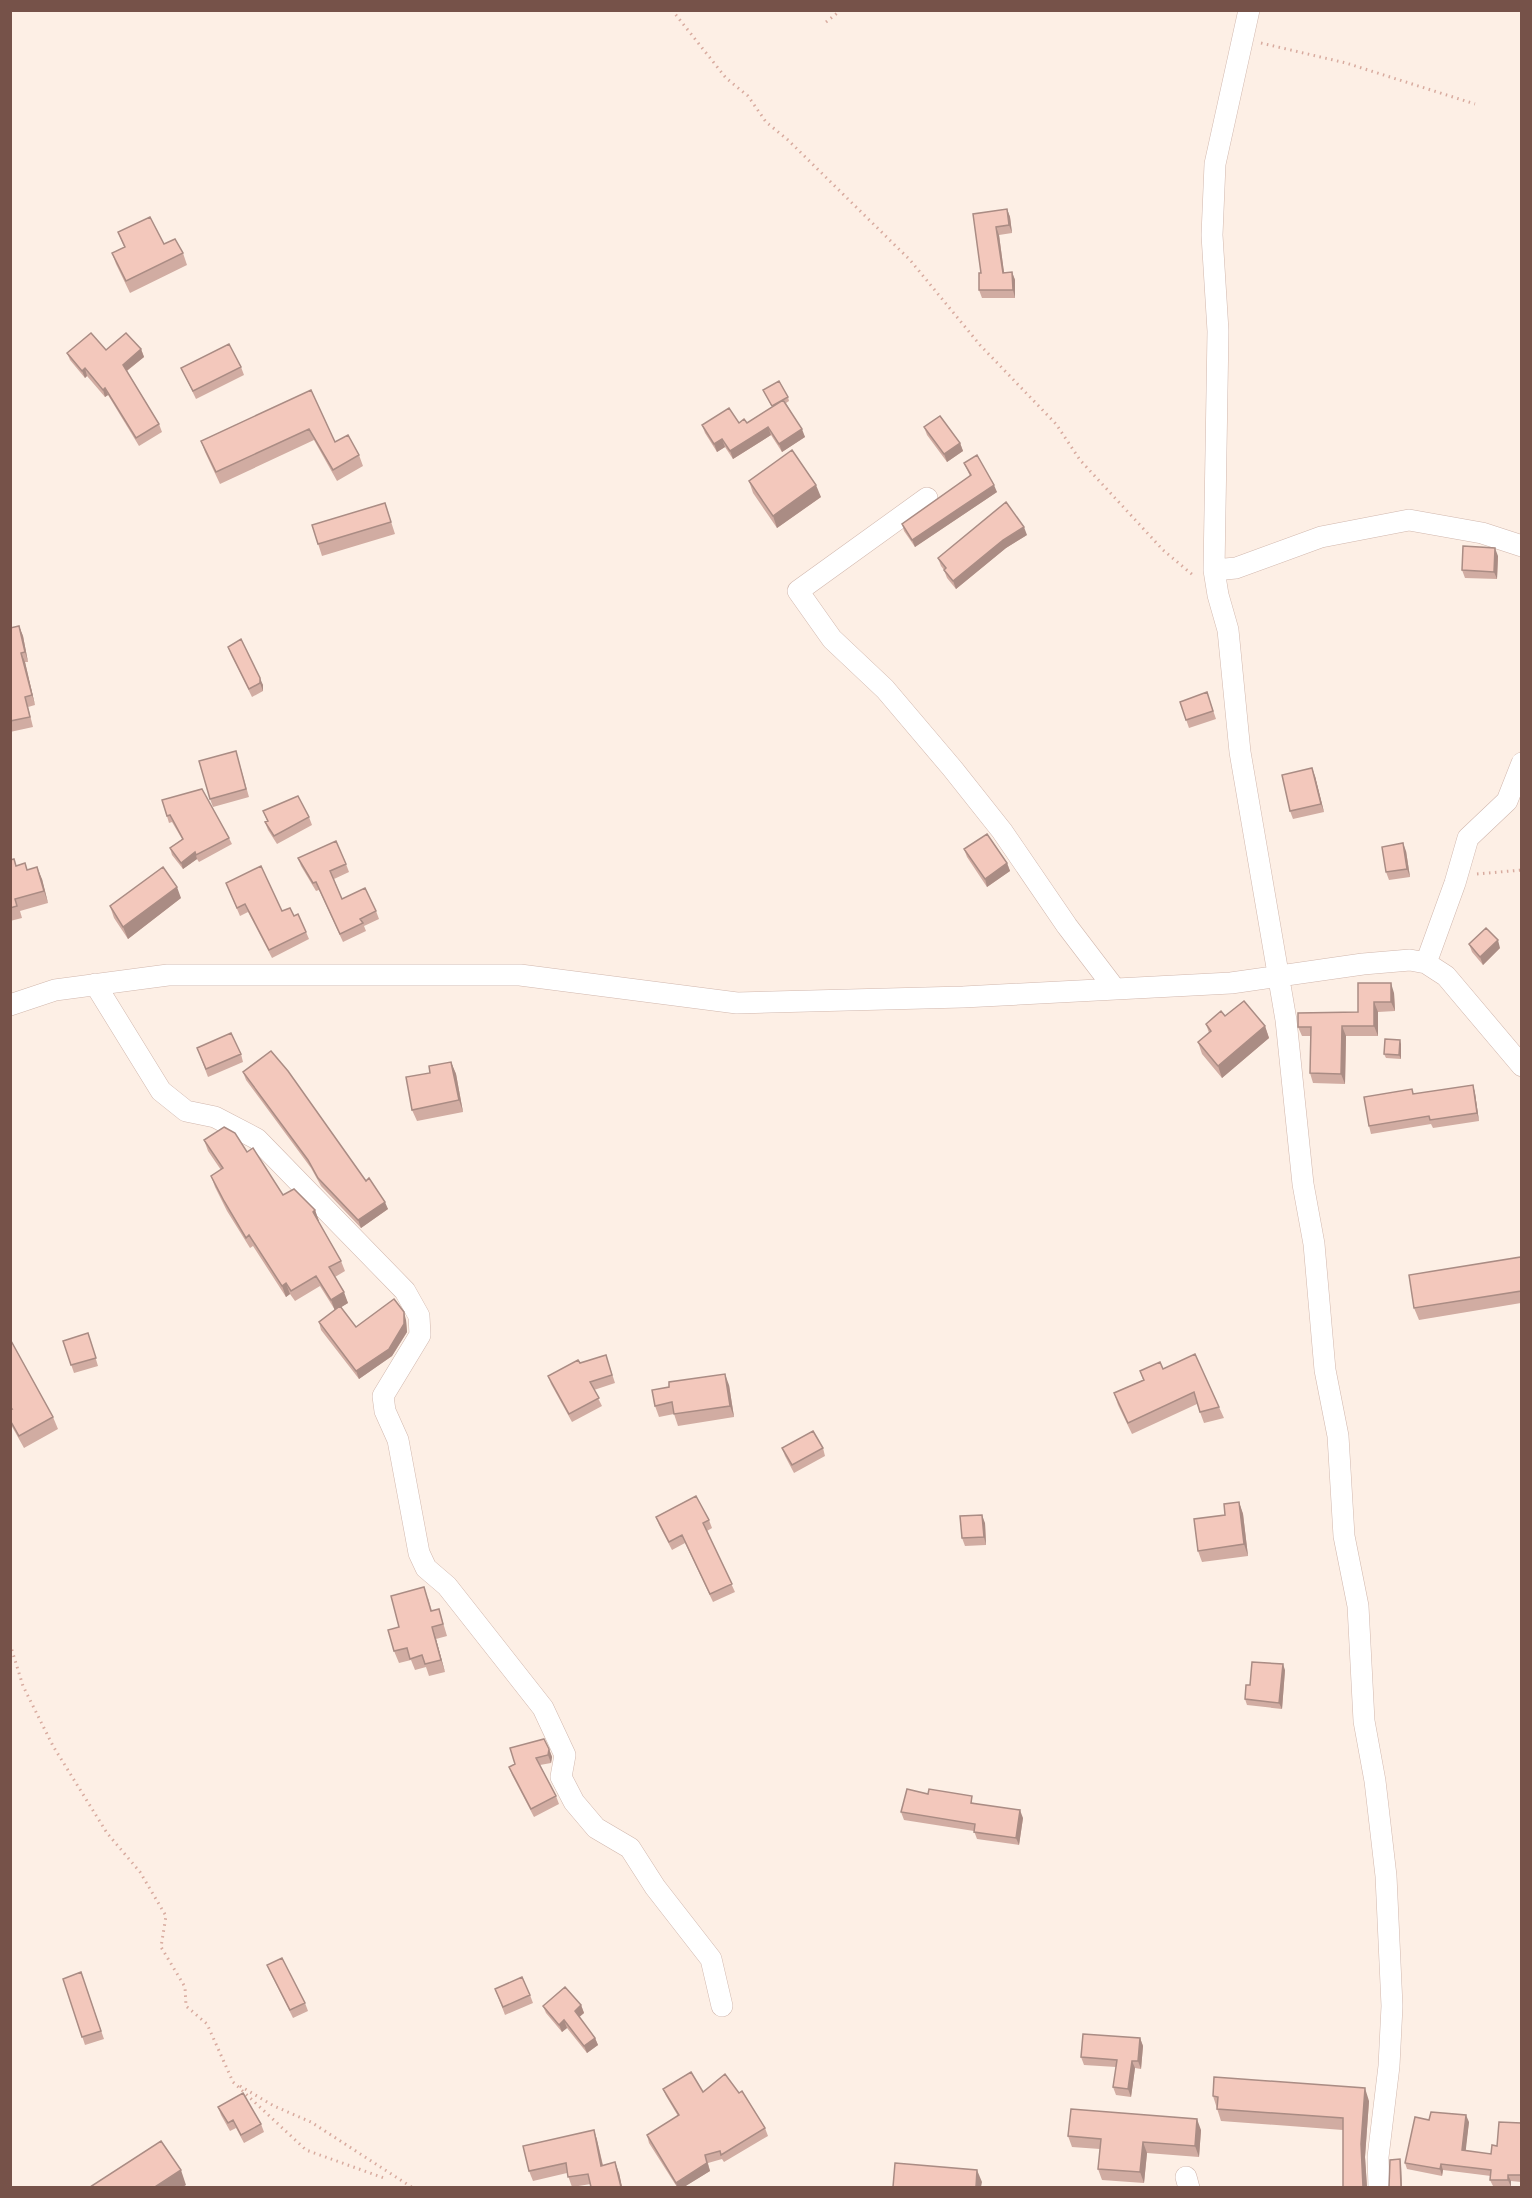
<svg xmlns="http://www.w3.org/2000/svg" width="1532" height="2198" font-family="'Sofia Sans Condensed',sans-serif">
	<rect width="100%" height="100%" fill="#fdefe5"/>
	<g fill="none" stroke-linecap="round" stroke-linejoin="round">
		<g stroke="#d1b7ad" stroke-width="22">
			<path id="minor" d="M1249,10L1215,164L1212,235L1218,331L1214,570L1218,595L1228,630L1240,752L1286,1020L1303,1184L1314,1244L1325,1370L1338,1436L1344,1536L1358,1606L1364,1721L1375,1781L1386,1876L1392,2006L1389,2066L1378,2157L1379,2188
				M927,498L798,591L832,639L885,689L952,768L1002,831L1067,926L1115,989
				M1214,570L1236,568L1321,537L1409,520L1482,533L1522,546
				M1426,963L1455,883L1468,838L1507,801L1522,763
				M95,984L161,1091L186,1111L215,1117L257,1139L405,1291L419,1316L420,1335L383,1396L385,1411L398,1440L419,1553L426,1568L447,1586L543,1708L565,1755L561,1777L574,1802L596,1828L630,1848L655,1887L711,1959L722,2006
				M10,1005L55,990L168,975H520L737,1003L963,997L1231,983L1363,964L1410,960L1426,963L1446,976L1522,1066
				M1186,2177L1189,2188"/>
		</g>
		<path stroke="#d8ab9f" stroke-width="3" stroke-dasharray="1.5 4.5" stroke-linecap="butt" d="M672,10L726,78L748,96L766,122L788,140L910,260L980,345L1056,424L1080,460L1163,550L1194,576
			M826,22L841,10
			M1261,43L1346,63L1475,104
			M1477,874L1522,870
			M10,1644L23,1686L53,1746L107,1833L140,1872L166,1916L161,1947L185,1987L186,2006L207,2024L233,2082L306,2150L384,2178
			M240,2086L274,2106L311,2122L413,2188"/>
		<use href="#minor" stroke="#fff" stroke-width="21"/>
	</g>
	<path fill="#d1aca2" d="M1007,209L1010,217L1012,233L999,235L1004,272H1012L1015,280V298H982L979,290L981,273L973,214Z
		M118,232L183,253L187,265L130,293L116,264L112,253L124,247Z
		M141,349L144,357L127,371L159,424L162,432L139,446L108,395L105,397L87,376L85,378L70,360L67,353Z
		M241,367L244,375L196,399L181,368Z
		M311,390L335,442L359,455L363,466L337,481L314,440L220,484L205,452L201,441Z
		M763,390L788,397L789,401L786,403L805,437L782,452L771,435L733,459L725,447L717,452L705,433L702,425L747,423L772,407Z
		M924,427L960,443L963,451L947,462L927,435Z
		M964,463L997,492L915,547L904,531L902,524L970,476Z
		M749,481L821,497L777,528L753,493Z
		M385,503L395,534L322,556L312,525Z
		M1027,535L1006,548L956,589L947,578L944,570L941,566L938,558Z
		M1498,556L1497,579L1465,578L1462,570Z
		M19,626L23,636L28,662H25L35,705L28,707L33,727L10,732V628Z
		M228,647L263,685V691L252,697L231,655Z
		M1207,692L1216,719L1189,728L1180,702Z
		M236,751L249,797L213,807L210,799Z
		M1315,776L1324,812L1293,819L1290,811Z
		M162,800L229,838L232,844L199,862L197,859L183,869L172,855L170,848L182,839L172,822L169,823Z
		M263,811L309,817L312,825L277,844L268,830L265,822L267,821Z
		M964,849L1007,863L1010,871L987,887L967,857Z
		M1406,851L1410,877L1389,880L1386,872Z
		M298,858L346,864L349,872L334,879L342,899L376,911L379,919L364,926L366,931L343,942L319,890L316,891L301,866Z
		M14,859L16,866L27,870L42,879L48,903L20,911L22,918L10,921V860Z
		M226,883L282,911L294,916L306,932L309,939L272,958L248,912L240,916Z
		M181,898L128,939L114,918L110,906Z
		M1469,944L1500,948L1483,965L1472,952Z
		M1358,983L1394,993L1395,1011L1378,1012V1036H1346L1345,1084L1313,1083L1310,1073L1311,1036H1302L1298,1027L1358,1012Z
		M1225,1016L1265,1026L1269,1038L1222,1078L1202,1054L1198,1042L1209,1033L1206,1024Z
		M1401,1044V1059L1386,1058L1384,1054Z
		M241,1054L243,1062L208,1077L200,1056Z
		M451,1062L456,1074L463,1112L417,1121L412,1110L430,1073Z
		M243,1072L366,1181L388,1209L361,1228L321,1186L311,1168L246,1080Z
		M1473,1085L1475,1093L1479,1121L1433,1128L1431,1124L1371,1134L1369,1126L1414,1094Z
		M204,1140L247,1152L283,1195L315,1210L319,1222L341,1261L345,1271L335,1277L348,1303L341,1307L356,1327L406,1320L407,1332L392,1356L359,1379L321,1330L319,1322L335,1310L320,1286L295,1301L290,1294L286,1297L253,1246L250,1248L227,1211L215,1187L211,1176L221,1170L208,1151Z
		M1521,1257V1303L1419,1320L1414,1308Z
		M88,1333L98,1366L74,1373L63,1341Z
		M10,1339L53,1417L58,1429L24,1448L10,1423Z
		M606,1355L615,1383L594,1390L602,1406L572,1422L551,1384L548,1376Z
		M1163,1369L1219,1407L1224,1418L1204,1423L1197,1404L1132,1434L1118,1405L1114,1393L1143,1380L1140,1371Z
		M729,1385L734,1417L678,1426L674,1414L659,1417L655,1406Z
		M782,1448H823L825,1456L794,1473L785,1456Z
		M1239,1502L1243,1514L1248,1556L1202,1562L1198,1551L1225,1515Z
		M656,1517L709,1520L712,1528L707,1531L735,1592L713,1602L685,1543L672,1550L659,1525Z
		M985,1523L986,1545L965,1546L962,1538Z
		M428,1598L432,1611L439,1609L447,1636L436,1639L445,1672L429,1676L426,1667L415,1670L411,1660L399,1663L394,1651L399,1627Z
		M1285,1670L1282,1709L1247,1705L1245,1699L1250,1685Z
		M549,1749L552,1757L551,1763L540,1765L556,1796L559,1804L534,1817L512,1775L509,1767Z
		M928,1794L974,1803L1023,1818L1019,1845L977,1839L974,1831L904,1820L901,1812Z
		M267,1965L305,2003L308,2011L293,2018L270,1972Z
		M81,1972L104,2039L85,2045L63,1979Z
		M495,1989L530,1995L533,2003L505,2015Z
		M581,2005L584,2013L579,2017L595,2038L598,2045L587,2053L567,2028L562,2032L546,2013L543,2006Z
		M1140,2038L1143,2046L1141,2069L1135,2068L1131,2097L1116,2095L1113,2087L1116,2067L1084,2065L1081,2057Z
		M663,2089L703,2092L765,2128L768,2136L724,2162L722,2159L708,2163L710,2171L684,2187H677L649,2143L647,2135L678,2116L666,2096Z
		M1213,2096L1369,2101L1365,2157L1367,2187H1343V2130L1221,2121Z
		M218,2107L261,2124L264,2132L244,2143L236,2128L230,2131L221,2115Z
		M1429,2120L1469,2122L1465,2151L1491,2154L1497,2146L1521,2123V2182L1511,2181V2187L1493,2186L1490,2180L1491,2176L1443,2170L1442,2176L1407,2169L1405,2163Z
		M594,2130L597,2140L603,2165L619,2173L622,2187H591V2184L572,2187L567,2173L533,2181L529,2171Z
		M1201,2130L1199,2157L1147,2153L1144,2183L1102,2180L1098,2169L1100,2149L1072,2147L1068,2136Z"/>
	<path fill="#aa8c84" d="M1007,209L1010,217L1012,233L1009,225Z
		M996,227L999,235L1005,280L1003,273Z
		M1012,272L1015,280V298L1013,290Z
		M141,349L144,357L125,372L123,365Z
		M85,368L87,376L85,378L82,371Z
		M105,388L108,395L105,397L103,390Z
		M768,427L771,435L733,459L730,451Z
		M802,429L805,437L782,452L779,444Z
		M722,439L725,447L717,452L714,444Z
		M960,443L963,451L947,462L944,454Z
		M816,485L821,497L777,528L773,516Z
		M994,485L997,492L915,547L912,540Z
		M1024,527L1027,535L1006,548L956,589L953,581L1003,540Z
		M1495,548L1498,556L1497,579L1494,572Z
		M19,626L23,636L28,662L25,652Z
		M21,653L25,662L35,705L32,695Z
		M260,678L263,685V691L260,683Z
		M1312,768L1315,776L1324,812L1321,804Z
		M1403,843L1406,851L1410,877L1407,869Z
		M195,852L197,859L183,869L181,863Z
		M1007,863L1010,871L987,887L985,879Z
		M37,867L42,879L48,903L44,891Z
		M177,887L181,898L128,939L123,927Z
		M1498,940L1500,948L1483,965L1480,957Z
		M1391,983L1394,993L1395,1011L1391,1002Z
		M1374,1002L1378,1012V1036L1374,1026Z
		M1265,1026L1269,1038L1222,1078L1218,1066Z
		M1342,1026L1346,1036L1345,1084L1341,1074Z
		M1400,1040L1401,1044V1059L1399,1055Z
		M451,1062L456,1074L463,1112L459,1100Z
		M1473,1085L1475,1093L1479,1121L1477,1113Z
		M385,1202L388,1209L361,1228L358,1220Z
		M315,1210L319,1221L317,1223L313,1212Z
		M286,1283L290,1294L286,1297L282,1286Z
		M344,1292L348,1303L335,1311L331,1300Z
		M404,1312L406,1320L407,1332L392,1356L359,1379L356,1371Z
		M725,1374L729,1385L734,1417L730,1406Z
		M1239,1502L1243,1514L1248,1556L1244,1544Z
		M982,1515L985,1523L986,1545L984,1537Z
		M432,1627L436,1639L445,1672L441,1660Z
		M1283,1664L1285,1670L1282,1709L1279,1703Z
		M549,1749L552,1757L551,1763L548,1755Z
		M1020,1810L1023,1818L1019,1845L1016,1838Z
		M581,2005L584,2013L577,2019L575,2011Z
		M564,2020L567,2028L562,2032L559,2025Z
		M595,2038L598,2045L587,2053L584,2046Z
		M1140,2038L1143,2046L1141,2069L1138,2061Z
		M1132,2061L1135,2068L1131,2097L1128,2089Z
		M1365,2088L1369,2101L1365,2157L1367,2187H1363L1361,2144Z
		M1466,2115L1469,2122L1465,2157L1462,2150Z
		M1197,2119L1201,2130L1199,2157L1195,2146Z
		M594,2130L597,2140L605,2176L601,2166Z
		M1143,2142L1147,2153L1144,2183L1140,2172Z
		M705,2155L710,2171L684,2187H677L676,2183Z
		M1400,2159L1401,2163L1402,2187H1401Z
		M615,2162L619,2173L622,2187H621Z
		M1441,2164L1443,2170L1442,2176L1440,2169Z
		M181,2170L186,2185L183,2187H155Z
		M977,2170L982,2182L981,2187H976Z
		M1508,2175L1511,2181V2187L1508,2180Z"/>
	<path fill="#f3c8bc" stroke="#aa8c84" stroke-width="1.5" d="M1007,209L1009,225L996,227L1003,273L1012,272L1013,290H979V273H981L973,214Z
		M150,217L164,244L175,239L183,253L126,281L112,253L125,247L118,232Z
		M91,333L106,350L126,333L141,349L123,365L159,424L136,438L105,388L103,390L85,368L82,371L67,353Z
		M229,344L241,367L193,391L181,368Z
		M779,381L788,397L772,406L763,390Z
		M311,390L335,442L348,435L359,455L333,470L309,429L216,472L201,441Z
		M783,400L802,429L779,444L768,427L730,451L722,439L714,444L702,425L729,408L739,423L744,419L747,423Z
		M940,416L960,443L944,454L924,427Z
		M792,450L816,485L773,516L749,481Z
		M977,455L994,485L912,540L902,524L971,475L964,463Z
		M1006,502L1024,527L1003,540L953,581L944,570L946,568L938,558Z
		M385,503L391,522L318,544L312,525Z
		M1463,546L1495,548L1494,572L1462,570Z
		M19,626L25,652L21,653L32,695L25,697L30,717L10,721V628Z
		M241,639L260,678V683L249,689L228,647Z
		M1207,692L1213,711L1186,720L1180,702Z
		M236,751L246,789L210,799L199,761Z
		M1312,768L1321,804L1290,811L1282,775Z
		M202,789L229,838L196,855L195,852L181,863L170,848L183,839L170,815L167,816L162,800Z
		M298,796L309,817L274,836L265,822L268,821L263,811Z
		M987,834L1007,863L985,879L964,849Z
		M336,841L346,864L330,871L342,899L365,888L376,911L360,919L363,923L340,934L316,882L313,883L298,858Z
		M1403,843L1407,869L1386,872L1382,847Z
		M14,859L16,866L25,863L27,870L37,867L44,891L15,899L17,906L10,908V860Z
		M261,866L282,911L290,908L294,916L298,914L306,932L269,950L245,904L237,908L226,883Z
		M163,867L177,887L123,927L110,906Z
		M1486,928L1498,940L1480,957L1469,944Z
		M1358,983H1391V1002H1374V1026H1342L1341,1074L1310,1073L1311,1027H1298V1013L1358,1012Z
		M1244,1001L1265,1026L1218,1066L1198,1042L1211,1031L1206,1024L1221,1011L1225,1016Z
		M231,1033L241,1054L206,1069L197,1048Z
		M1385,1039L1400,1040L1399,1055L1384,1054Z
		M271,1051L288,1071L366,1181L369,1178L385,1202L358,1220L318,1178L308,1160L243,1072Z
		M451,1062L459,1100L412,1110L406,1077L430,1073L429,1066Z
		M1473,1085L1477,1113L1430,1120L1429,1116L1369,1126L1364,1097L1412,1089L1413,1094Z
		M224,1127L235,1133L247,1152L253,1148L283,1195L294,1189L315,1210L313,1212L341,1261L329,1267L344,1292L331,1300L316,1276L291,1291L286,1283L282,1286L249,1235L246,1238L224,1201L211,1176L223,1168L204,1140Z
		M1521,1257V1291L1414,1308L1409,1275Z
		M394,1299L404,1312V1324L389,1349L356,1371L319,1322L340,1306L356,1327Z
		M88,1333L96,1358L71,1365L63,1341Z
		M10,1339L53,1417L19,1436L10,1420V1409H12L10,1406Z
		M1195,1354L1219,1407L1200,1412L1194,1392L1128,1423L1114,1393L1144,1380L1140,1371L1160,1362L1163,1369Z
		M606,1355L612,1375L590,1382L599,1398L569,1414L548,1376L578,1360L580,1363Z
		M725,1374L730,1406L674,1414L672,1402L655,1406L652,1390L669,1387V1382Z
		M813,1431L823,1448L792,1465L782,1448Z
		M696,1496L709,1520L703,1523L732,1584L710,1594L682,1535L669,1542L656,1517Z
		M1239,1502L1244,1544L1198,1551L1194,1519L1225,1515L1224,1504Z
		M982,1515L984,1537L962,1538L960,1516Z
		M424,1587L431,1611L439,1609L443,1624L432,1627L441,1660L425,1664L422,1655L410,1659L407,1648L394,1651L388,1630L399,1627L391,1596Z
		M1252,1662L1283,1664L1279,1703L1245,1699L1246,1685H1250Z
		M544,1739L549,1749L548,1755L536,1758L556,1796L531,1809L509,1767L515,1764L510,1748Z
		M907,1789L928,1794L929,1789L972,1796L971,1803L1020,1810L1016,1838L974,1832L975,1824L901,1812Z
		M282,1958L305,2003L290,2010L267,1965Z
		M81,1972L101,2031L82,2037L63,1979Z
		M522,1977L530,1995L503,2007L495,1989Z
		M565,1987L581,2005L575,2011L595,2038L584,2046L564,2020L559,2025L543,2006Z
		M1083,2034L1140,2038L1138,2061H1132L1128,2089L1113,2087L1117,2060L1081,2057Z
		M691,2072L703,2092L725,2074L739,2093L742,2091L765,2128L721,2155L720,2151L705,2155L707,2163L676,2183L647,2135L679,2115L663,2089Z
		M1214,2077L1365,2088L1361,2144L1363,2187H1343V2118L1217,2109L1218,2097L1213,2096Z
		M243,2093L261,2124L241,2135L233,2120L228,2123L218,2107Z
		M1071,2109L1197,2119L1195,2146L1143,2142L1140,2172L1098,2169L1101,2139L1068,2136Z
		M1431,2112L1466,2115L1462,2150L1491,2154L1492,2145L1497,2146L1499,2122L1521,2123V2175H1508V2180H1490L1491,2170L1441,2164L1440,2169L1405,2163L1415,2117L1429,2120Z
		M594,2130L601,2166L615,2162L621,2187H591L588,2174L568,2177L566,2163L529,2171L523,2146Z
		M161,2141L181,2170L155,2187H90Z
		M1400,2159L1401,2187H1389L1390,2160Z
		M895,2163L977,2170L976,2187H893Z"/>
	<rect width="1532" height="2198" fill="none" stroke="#765249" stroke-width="24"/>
</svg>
